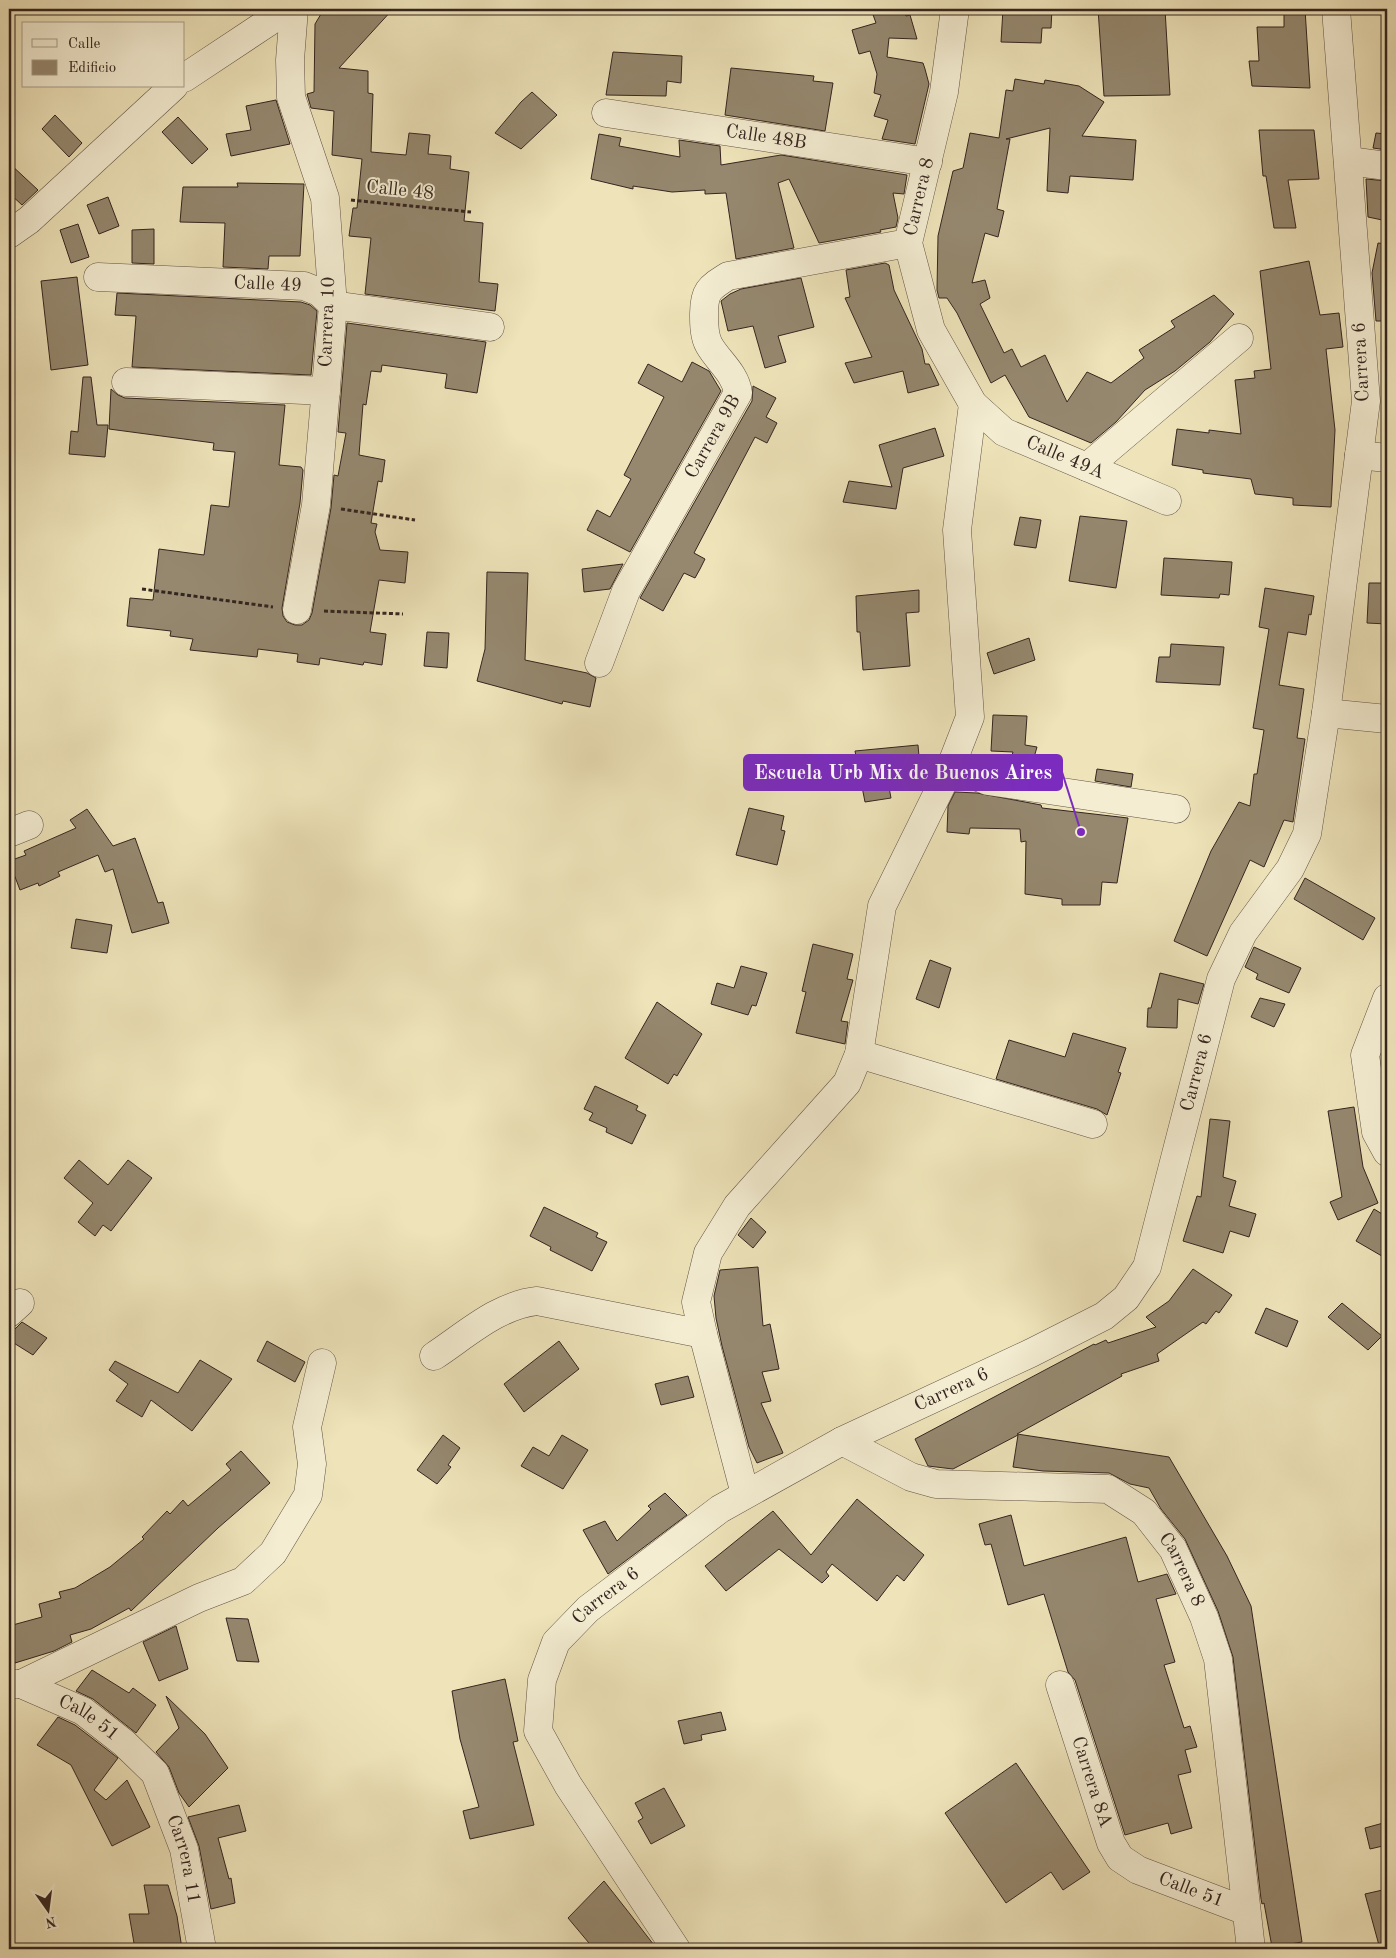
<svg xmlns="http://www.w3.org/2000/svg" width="1396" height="1958" font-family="'Old Standard TT',serif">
	<rect width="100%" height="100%" fill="#eee3b9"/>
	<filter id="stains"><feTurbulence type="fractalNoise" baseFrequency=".004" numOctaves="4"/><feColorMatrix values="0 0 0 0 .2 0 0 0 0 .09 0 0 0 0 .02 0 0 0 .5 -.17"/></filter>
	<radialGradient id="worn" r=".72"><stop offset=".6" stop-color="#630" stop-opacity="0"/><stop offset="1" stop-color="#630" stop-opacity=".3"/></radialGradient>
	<path fill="#95886f" stroke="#34251f" d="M324,9H393L339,68L368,71V93L373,94L371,152L406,155L409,133L430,135L428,154L451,156L450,169L469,172L464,221L483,223L479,282L498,284L495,311L365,294L371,238L349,236L353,208H357L362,159L332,155L334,111L311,108L307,94L314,92L315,24Z
		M871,9H903L906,16L910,15L917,39L889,38L887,57L923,63L925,69L929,84L915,144L882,139L888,120L874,116L881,95L874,93L877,74L870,51L859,54L852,30L876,23Z
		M1003,9H1052L1051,28H1042L1041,43L1001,42Z
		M1098,9H1165L1170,95L1104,96Z
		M1284,9H1305L1310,88L1252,86L1249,61H1259L1257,27H1284Z
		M613,52L682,56L681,83L667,81L666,96L606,95Z
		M731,68L814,76L813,81L833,83L825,131L725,115Z
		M1015,79L1044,84L1045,80L1079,86L1104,102L1082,136L1136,140L1133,180L1070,176L1068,193L1047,191L1050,128L1006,139H1010L997,209L1004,211L998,237L985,233L972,283L985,280L990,298L980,304L1004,353L1012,349L1021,367L1045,355L1067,402L1087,372L1111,383L1144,358L1139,350L1175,327L1171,321L1214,295L1234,314L1210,342L1175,371L1145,390L1116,422L1091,443L1029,417L1005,375L991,383L957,313L947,298H939L937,290L938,236L953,171L963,168L970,133L999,138L1006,90L1013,91Z
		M532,92L557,115L521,149L495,133L521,102Z
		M276,100L290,144L231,156L226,134L251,130L246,106Z
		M55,115L82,143L69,157L42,129Z
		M178,117L208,149L192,164L162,132Z
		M1259,130H1314L1319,179L1288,180L1296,228H1274L1266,176H1263Z
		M1376,133L1387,134V150L1373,148Z
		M599,134L621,138L619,146L680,157L679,140L720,146L721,165L781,155L907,175L904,194L893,193L898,218L896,227L880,230L881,232L819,243L789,179L778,183L794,248L736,259L726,193L705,194V190L672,192L633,186V189L591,179Z
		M9,163L38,190L22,205L9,193Z
		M1366,179L1387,181V221L1368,217Z
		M237,183L304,184L300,256H269L268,269L223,267L225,223L180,222L183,187H238Z
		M108,197L119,226L99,234L87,205Z
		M78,224L89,257L71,263L60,230Z
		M154,229V264L132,263V230Z
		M1378,243L1387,244V321H1376L1372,273Z
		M1309,261L1320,315L1339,313L1343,347L1326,349L1335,430L1331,507L1293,505V498L1255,494L1251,479L1203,473V470L1172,465L1177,429L1209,433V430L1241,434L1235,380L1255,378L1254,371L1271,369L1260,271Z
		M885,263L889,265L894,290L922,349L925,364H929L939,385L908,393L903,371L854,383L845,363L872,357L845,298L850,297L846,270Z
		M77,277L88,365L51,370L41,281Z
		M801,278L814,327L778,336L786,362L765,368L753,326L728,331L721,301L730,294L741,289Z
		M117,293L301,302L310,305L317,311L311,375L132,367L136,316L115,315Z
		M347,323L486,342L477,393L445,388L447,374L382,365L381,372L371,371L366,405L363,404L359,455L385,460L382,482L378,481L371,523L377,524L375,532L380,550L408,552L405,583L379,580L370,632L386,634L382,665L364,662L363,665L320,658L319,665L297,662L298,654L258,649L257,657L190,650L193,639L170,636L171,631L127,626L130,598L153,600L159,549L204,555L211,505L229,507L235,452L213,450L214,443L109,429L111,389L118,395L125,398L285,405L279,465L301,467L303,470L300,503L282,608L283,616L287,622L295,625H302L309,620L312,613L331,508L334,475L338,476L346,433L338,432Z
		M692,362L709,371L721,391L630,552L587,530L597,510L610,517L631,479L624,475L664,397L638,383L648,364L682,382Z
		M83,377H91L97,425H108L105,457L69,454L71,431L78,432Z
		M753,386L776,398L766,417L777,423L767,443L755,437L694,553L705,559L700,569L695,578L684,573L663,611L640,598L752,401Z
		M935,428L944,456L903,468L896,509L843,502L849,481L892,487L879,445Z
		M1080,516L1127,521L1116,588L1069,581Z
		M1020,517L1041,520L1036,548L1014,545Z
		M1164,558L1232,562L1229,595L1220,594L1219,598L1161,595Z
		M623,564L610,589L584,592L582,569Z
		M487,572L528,573L525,660L587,673L596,678L590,707L563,701L562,704L477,681L485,649Z
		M1369,583H1387V624L1367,623Z
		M1265,588L1314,596L1311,615L1309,614L1306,635L1288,632L1279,685L1304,689L1297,738L1305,739L1293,822L1284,820L1264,867L1250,860L1207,956L1174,941L1211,851L1239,802L1250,806L1254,774H1257L1264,730L1253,728L1269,629L1259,627Z
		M919,590V612L906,613L910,666L863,670L860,632H857L856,596Z
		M427,632L449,633L447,668L424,666Z
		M1029,638L1035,660L994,674L987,653Z
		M1171,644L1224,647L1220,685L1156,682L1159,657H1170Z
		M993,715L1027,716L1025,745L1037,747L1031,768L1045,772V774L1008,768L1013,752L991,751Z
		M918,745L921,779L888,782L891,798L865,802L855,751Z
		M1097,769L1133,774L1131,787L1095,781Z
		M955,792L977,793L1041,805L1042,808L1128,818L1117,883L1102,882L1100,905H1062V899L1025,894L1026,841L1021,842L1020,829L970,828L969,834L947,832L948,806Z
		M749,808L784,816L781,830L785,831L777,865L736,855Z
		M87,809L113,846L135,838L158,903L163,902L169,923L132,933L113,869L105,872L98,855L58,872L60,876L39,886L38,883L20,890L9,861L26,855L24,851L76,828L70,820Z
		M1305,878L1375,918L1363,940L1294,899Z
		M76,919L112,925L107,953L71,948Z
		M813,944L853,954L847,979L853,980L841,1021L848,1022L845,1044L796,1033L806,992L802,991Z
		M1254,947L1301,968L1289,993L1256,979L1258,974L1245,967Z
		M930,960L951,968L939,1008L916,999Z
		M741,966L767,973L756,1006L752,1005L748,1015L711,1004L717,983L734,988Z
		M1160,973L1204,984L1198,1004L1178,999L1177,1028L1147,1027L1148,1008H1151Z
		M1260,998L1285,1004L1274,1027L1251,1017Z
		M657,1002L702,1034L677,1076L674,1074L668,1084L625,1058Z
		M1073,1033L1126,1048L1118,1072L1121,1073L1107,1115L1097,1109L996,1079L1009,1040L1065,1057Z
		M595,1086L638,1106L636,1110L646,1115L632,1144L606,1132L607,1128L589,1120L593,1113L584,1109Z
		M1354,1107L1363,1167L1378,1203L1338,1220L1330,1202L1342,1197L1328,1111Z
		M1210,1119L1230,1121L1223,1177L1236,1181L1229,1206L1256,1214L1249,1237L1230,1231L1223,1253L1183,1241L1197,1196L1201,1197Z
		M79,1160L108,1185L128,1160L152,1178L111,1231L103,1225L95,1236L78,1222L93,1203L64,1178Z
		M544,1207L598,1233L596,1237L607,1242L592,1271L550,1250L551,1247L530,1236Z
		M1374,1209L1387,1217V1259L1356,1241Z
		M751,1218L766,1232L753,1248L738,1235Z
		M758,1267L763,1326L770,1324L779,1369L762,1372L771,1401L761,1403L783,1453L757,1463L749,1447L722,1346L716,1318L714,1296L720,1270Z
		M1193,1269L1232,1295L1219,1313L1216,1311L1206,1324L1203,1322L1157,1354L1159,1361L1121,1374L1122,1376L1017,1434L1169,1457L1227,1556L1251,1606L1302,1942L1272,1947L1264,1903L1262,1904L1261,1899L1233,1657L1218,1611L1185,1539L1161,1509L1149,1488L1130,1484L1109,1473L1043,1471L1013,1467L1018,1435L953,1469L928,1466L915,1439L1094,1344L1095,1345L1106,1340L1108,1343L1156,1327L1146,1317L1169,1301Z
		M1342,1303L1382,1336L1368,1350L1328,1317Z
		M1266,1308L1298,1321L1287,1347L1255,1333Z
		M22,1322L47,1338L33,1355L9,1340V1335Z
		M267,1341L305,1362L295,1382L257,1361Z
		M559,1341L579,1369L524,1412L504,1384Z
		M200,1360L232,1379L192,1431L151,1400L142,1417L116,1401L128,1384L109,1370L115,1361L178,1393Z
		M688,1376L694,1397L661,1405L655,1384Z
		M443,1435L460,1448L448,1465L451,1467L437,1484L417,1470Z
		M562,1435L588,1450L563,1489L521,1466L533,1447L549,1456Z
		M241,1451L270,1483L218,1528L131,1611L129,1608L91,1629L70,1635L72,1642L54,1651L15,1663L9,1641V1626L42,1617L39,1604L61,1598L59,1592L75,1588L110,1567L144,1539L142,1537L167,1511L170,1514L183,1500L188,1506L231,1470L226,1464Z
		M665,1493L687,1515L608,1574L583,1530L605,1521L617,1541L651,1509L648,1506Z
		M857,1499L924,1555L904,1581L897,1575L877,1601L832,1564L826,1572L829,1576L822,1583L779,1549L726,1591L705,1566L773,1511L811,1555Z
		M1011,1515L1024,1566L1126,1537L1138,1582L1167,1574L1176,1594L1156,1599L1175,1662L1164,1665L1184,1728L1190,1726L1197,1747L1185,1750L1191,1772L1178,1775L1192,1828L1171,1834L1168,1823L1125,1835L1075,1680L1068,1672L1044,1594L1008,1605L991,1544L985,1545L979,1524Z
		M226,1618L248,1619L259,1662L237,1661Z
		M176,1626L188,1669L159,1681L143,1642Z
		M92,1670L129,1693L133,1688L156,1705L136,1733L93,1699L76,1691Z
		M505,1679L518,1741L513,1742L534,1825L470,1839L463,1811L479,1807L460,1739L452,1691Z
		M166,1696L205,1734L228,1768L189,1807L179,1793L169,1767L156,1752L179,1728Z
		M721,1712L726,1730L701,1735L702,1740L684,1744L678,1721Z
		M58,1717L75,1725L118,1758L94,1790L106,1800L127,1780L150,1827L112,1846L71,1765L37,1745Z
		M1016,1763L1090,1872L1063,1890L1051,1872L1006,1903L945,1813Z
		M664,1788L685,1826L651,1844L638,1821L643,1818L635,1803Z
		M239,1805L246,1831L218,1838L229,1879L231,1878L235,1903L211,1909L199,1846L188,1817Z
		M1387,1822V1845L1370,1849L1365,1828Z
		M604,1881L630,1914L657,1949H594L568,1918Z
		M144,1885H168L177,1916L182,1949H135L129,1914H149Z
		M1387,1889V1949H1380L1365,1894Z"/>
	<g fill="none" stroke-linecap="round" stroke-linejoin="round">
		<g stroke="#625446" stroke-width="29">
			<g id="minor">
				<path d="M294,9L290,60L291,97L325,198L333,305L316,505L297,610"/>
				<path id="s1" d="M955,9L944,92L908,243L931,330L973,404L1004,432L1167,501"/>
				<path d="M184,78L288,9"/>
				<path id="s2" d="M606,113L928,162"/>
				<path d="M1348,161L1387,166"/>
				<path d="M9,234L29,220L174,86"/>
				<path id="s3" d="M98,277L304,286L319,292L333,305L490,327"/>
				<path d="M126,382L326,391"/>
				<path d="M1359,455L1387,458"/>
				<path d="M1087,467L1239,338"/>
				<path id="s4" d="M599,663L626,591L738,393C736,374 718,361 709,345C704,336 704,324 704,314C704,291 709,288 728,276L908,243"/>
				<path d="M1326,713L1387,719"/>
				<path d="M951,766L988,781L1176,809"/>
				<path d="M9,833L29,825"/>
				<path d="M1387,998L1365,1055L1376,1132L1387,1152"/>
				<path d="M859,1054L1093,1124"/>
				<path d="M9,1313L20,1303"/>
				<path d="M434,1356C466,1335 498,1305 537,1301L703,1334"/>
				<path id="s5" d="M842,1441L911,1477L936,1484L1108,1489L1144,1512L1173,1549L1204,1617L1218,1659L1251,1949"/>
				<path d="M745,1494L703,1334L696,1302L708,1253L737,1206L847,1083L859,1054L882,906L951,766L970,717L957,530L973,404"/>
				<path id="s6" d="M9,1684H21L83,1711L124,1743L155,1773L184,1849L202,1949"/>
				<path d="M21,1684L199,1598L243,1581L273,1553L308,1495L312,1464L307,1427L322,1363"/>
				<path id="s7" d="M1060,1685L1111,1843L1120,1858L1138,1870L1246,1911"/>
				<path id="s8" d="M676,1949L568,1785L538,1731L542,1680L556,1642L588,1609L720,1509L842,1441L1031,1353L1104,1316L1126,1298L1147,1267L1221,979L1243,933L1290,869L1307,834L1326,713L1366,401L1336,9"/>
			</g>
		</g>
		<path stroke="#34251f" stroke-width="3" stroke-dasharray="4 2.5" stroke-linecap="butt" d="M351,200L471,212
			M341,509L415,520
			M142,589L273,607
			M324,611L403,614"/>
		<use href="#minor" stroke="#f4edd2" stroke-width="28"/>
	</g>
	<g text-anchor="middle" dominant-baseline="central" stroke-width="4" stroke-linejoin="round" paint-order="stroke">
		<g font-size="19" fill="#34251f" stroke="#f4edd2">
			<text stroke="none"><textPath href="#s2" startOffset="162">Calle 48B</textPath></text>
			<text transform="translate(400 191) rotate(6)">Calle 48</text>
			<text transform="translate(920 197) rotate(-77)">Carrera 8</text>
			<text stroke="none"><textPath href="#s3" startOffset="170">Calle 49</textPath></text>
			<text transform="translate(328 322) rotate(-88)">Carrera 10</text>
			<text transform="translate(1362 362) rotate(-93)">Carrera 6</text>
			<text stroke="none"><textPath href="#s4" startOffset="254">Carrera 9B</textPath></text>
			<text stroke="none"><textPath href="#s1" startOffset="522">Calle 49A</textPath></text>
			<text stroke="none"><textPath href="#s8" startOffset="1258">Carrera 6</textPath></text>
			<text stroke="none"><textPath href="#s8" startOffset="822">Carrera 6</textPath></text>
			<text stroke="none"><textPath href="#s5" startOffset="388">Carrera 8</textPath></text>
			<text stroke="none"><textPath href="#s8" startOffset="418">Carrera 6</textPath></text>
			<text stroke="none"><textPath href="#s6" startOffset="88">Calle 51</textPath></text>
			<text stroke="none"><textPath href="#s7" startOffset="102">Carrera 8A</textPath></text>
			<text stroke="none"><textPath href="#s6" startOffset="266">Carrera 11</textPath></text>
			<text stroke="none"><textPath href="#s7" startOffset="262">Calle 51</textPath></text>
		</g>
	</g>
	<path fill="none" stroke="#7b2cbf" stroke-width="2" d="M1081 832L1062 772"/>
	<circle fill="#7b2cbf" stroke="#f4edd2" stroke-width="2" cx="1081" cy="832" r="5"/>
	<rect fill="#7b2cbf" stroke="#7b2cbf" stroke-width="2" x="744" y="755" width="318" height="35" rx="5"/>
	<g font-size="20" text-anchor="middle" font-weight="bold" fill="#fff">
		<text x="903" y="779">Escuela Urb Mix de Buenos Aires</text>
	</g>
	<rect width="1396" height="1958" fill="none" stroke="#eee3b9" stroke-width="30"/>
	<rect x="10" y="10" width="1376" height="1938" fill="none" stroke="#34251f" stroke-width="2.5"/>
	<rect x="15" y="15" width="1366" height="1928" fill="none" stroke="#34251f"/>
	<rect x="22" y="22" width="162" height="65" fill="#f4edd2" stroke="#a79d8a"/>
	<rect x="32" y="39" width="25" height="8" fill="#f4edd2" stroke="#a79d8a"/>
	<text x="68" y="48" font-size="15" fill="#34251f">Calle</text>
	<rect x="32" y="60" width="25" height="15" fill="#95886f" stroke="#a79d8a"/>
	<text x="68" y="72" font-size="15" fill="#34251f">Edificio</text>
	<g transform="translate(48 1910) rotate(166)" stroke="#f4edd2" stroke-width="4" paint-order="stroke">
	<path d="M0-4L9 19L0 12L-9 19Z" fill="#34251f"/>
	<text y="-8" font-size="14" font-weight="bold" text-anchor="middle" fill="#34251f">N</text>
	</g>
	<rect width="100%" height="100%" filter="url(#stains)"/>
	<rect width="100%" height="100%" fill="url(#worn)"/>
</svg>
